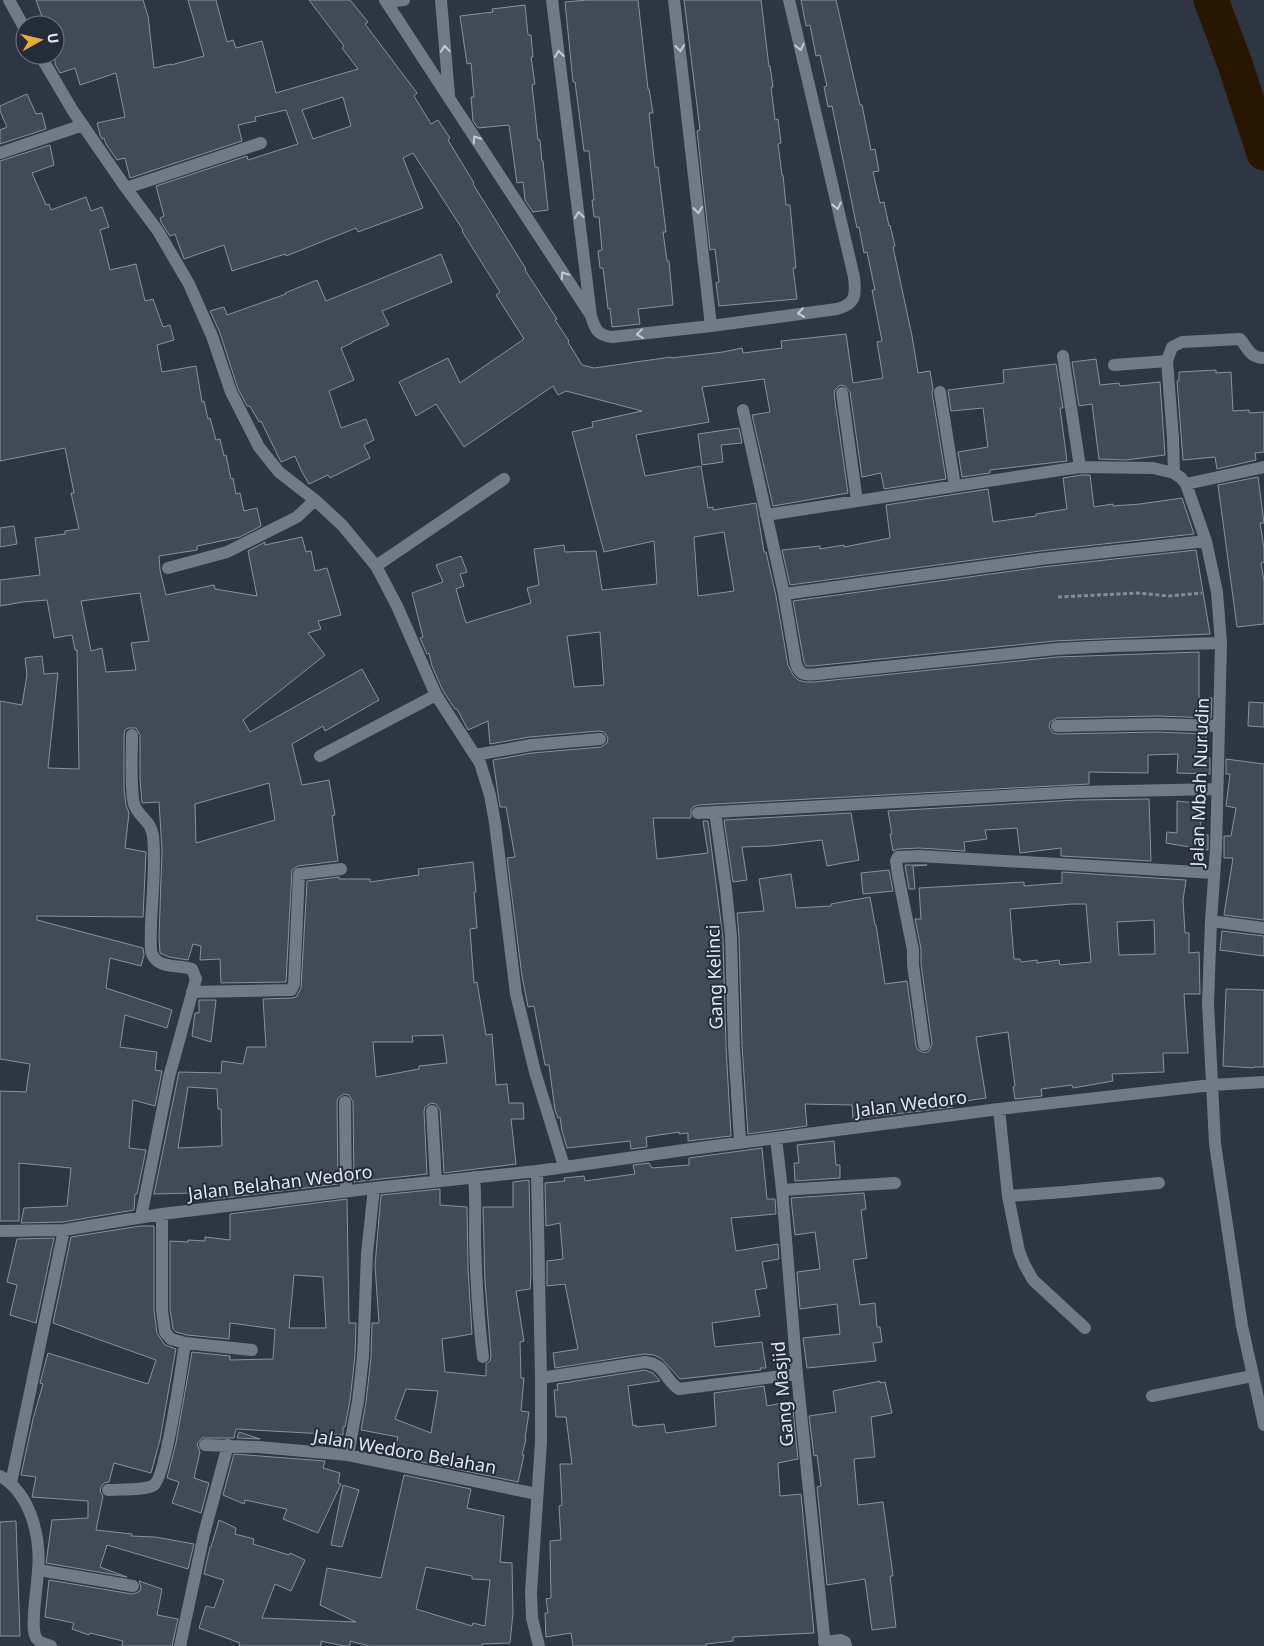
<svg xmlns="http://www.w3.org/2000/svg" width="1264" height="1646" font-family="'Noto Sans',sans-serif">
	<rect width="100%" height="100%" fill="#2d3642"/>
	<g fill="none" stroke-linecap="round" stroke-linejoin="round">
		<path stroke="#271600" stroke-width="35" d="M1211,0L1235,64L1264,153"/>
	</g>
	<path fill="#414b58" stroke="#8792a1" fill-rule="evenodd" d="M36,0H143L148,16L154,68L171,64V65L204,56L188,0H216L227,42L233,40L236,48L262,41L276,93L358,69L342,48L344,46L309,0H350L368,22L365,24L417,93L414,96L431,124L438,120L450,138L448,140L474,183L473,184L526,269L525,270L557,319L555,320L569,341L568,342L582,365L594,368L671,357V358L723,352L742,348L743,353L782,348L781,341L846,334L853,383L883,378L877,342L882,341L872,290H875L867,252L864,253L859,227L857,228L832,106L828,107L824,87L827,86L820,55L816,56L810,25L806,26L801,0H836L860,105H862L871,150L875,149L879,171L873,172L880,203L884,202L889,226L890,225L895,246L893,247L912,336L918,373L930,371L933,389L932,393L946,479L884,489L881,473L862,477L850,392L845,386L840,385L835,390L834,394L848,493L773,506L752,415L770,412L764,379L702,387L709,422L636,435L645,476L701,466L708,508L713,507V510L756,503L764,552H766L776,596L788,665L793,675L798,680L805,682H814L1057,657L1199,652V698H1212L1211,718L1158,716L1057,718L1050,722L1049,727L1053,733L1057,734L1158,732L1206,734V758H1210V774L1177,773L1178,754L1148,755V773L1089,772V784L698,805L693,807L691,810V818H653L657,859L708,853L703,821H708L723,938L726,1046L731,1136L688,1141V1133L679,1134V1132L646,1137L647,1147L631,1149L630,1141L567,1148L562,1131L560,1117L558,1118L555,1110L549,1065H545L534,1006L528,1007L522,976L507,858L515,857L506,807H500L493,760L532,753L601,747L607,743L608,738L604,732L599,731L530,737L490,744L488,721L468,730L457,709H455L443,691L432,666L429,653L427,654L420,638L423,637L412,593L443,582L436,565L461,556L467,572L460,574L464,586L456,589L466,623L531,603L527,588L539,585L534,549L564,545L565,552L596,551L602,590L657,584L654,541L604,552L572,432L593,427L592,422L642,411L566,391L558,395L553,386L464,447L436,404L416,416L399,382L448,358L460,383L524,339L496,295L500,292L462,231L463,230L413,153L403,158L423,208L358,232L356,228L286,256L285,254L232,271L224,245L184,259L175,234L170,236L161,222L160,218L164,216L156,186L247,156L248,160L298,144L286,110L255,117L256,121L238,125L242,141L130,178L125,158L117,160L106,144L104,138L102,139L100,135L97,123L125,117L116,73L80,85L75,68L60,73L55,64V25H45ZM343,97L351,126L313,139L302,110ZM724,532L734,591L698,596L694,537ZM600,632L604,685L574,687L567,636Z
		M587,0H638L648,89H649L653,113H649L655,167H658L666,232H663L667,261H669L673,305L638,309L640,324L612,327L610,308L608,309L603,268H600L598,251L602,250L599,217H594L592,200H594L589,151H584L575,82H573L565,2Z
		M684,0H761L769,67L770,66L773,87H771L775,120L778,119L781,143L778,144L782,175H783L786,205H790L796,268H793L797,299L719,306L716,283L719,282L715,249L710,250L697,131L700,130Z
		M525,5L528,35H531L533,57H531L535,84L532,85L538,140H540L542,161H543L548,210L533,212L525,200L523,182L517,183L509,125L478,128L473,121L471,97H474L471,63L467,64L460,16L493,12L492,9Z
		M27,94L36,114L42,113L46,129L0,144V130L7,127L0,111V106Z
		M50,145L54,165L32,173L46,205L49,204L51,210L86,197L91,211L102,207L109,227L100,230L110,270L136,264L145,301L153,299L163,327L170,325L174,340L157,345L162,372L196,366L202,402L204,401L208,419L210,418L216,440L220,439L224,456L226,455L231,479L233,478L236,494L240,493L244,511L257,508L261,526L240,537L197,546V550L159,556L160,570L166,595L214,585L215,589L257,596L248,551L265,542V545L302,537L306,552L311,551L315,571L327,568L341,615L318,621L321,629L308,633L325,655L243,720L250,732L362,669L379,700L325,731L323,726L292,744L302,785L329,780L335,815L332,816L338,861L298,866L292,870L286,982L221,983L220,959L200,960L201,946L193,944L188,960L169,957L160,953L159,937L162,850L159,802L142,803L140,779V735L136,728H128L125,730L124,735V789L126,805L129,813L125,848L146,852L143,917L37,916V920L143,948L144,955L141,966L110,958L106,988L172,1010L167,1028L125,1015L120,1047L157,1052L155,1070L162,1071L155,1106L133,1100L129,1148L146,1150L137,1194H135L134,1210L63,1222L21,1223L24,1208L67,1206L71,1168L19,1163V1221H0V1091L26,1092L30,1064L0,1059V701L22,705L27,675L25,658L42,656L44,674L58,673L48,768L79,769L77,650H75L72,635L54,638L47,600L23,602L0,606V580L40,575L35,538L65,534V531L79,529L71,493H74L65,448L0,461V161ZM140,593L149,641L131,643L136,670L106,672L102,648L91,651L81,601ZM269,783L275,820L196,843L195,804Z
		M441,254L452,282L382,311L389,325L352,342V343L341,348L354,380L329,391L341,428L366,419L374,440L364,445L370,458L330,478L328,475L309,484L302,472L295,456L281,462L280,460L261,421L259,422L250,406H247L238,389L220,333L210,311L224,307L227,315L286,294L285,293L317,280L326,301Z
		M1096,359L1100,385L1119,383L1120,386L1160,382L1165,455L1126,460L1099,459L1092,404L1079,406L1072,362Z
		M1056,364L1063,408H1060L1067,461L990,470V473L962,477L958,452L988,447L983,408L951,411L948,390L1004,383L1003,370Z
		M1216,370V373L1231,372L1233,411L1249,410V413L1264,412V452L1255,453L1256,460L1217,469L1215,457L1183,460L1177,381H1179V372Z
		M739,428L742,443L721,445L723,462L702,465L698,434Z
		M1081,475H1090L1094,507L1113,504V506L1140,504L1182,498L1194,534L1040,551L790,585L782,550L820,546V549L844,545V547L890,538L886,505L988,489L993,522L1036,516V514L1067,509L1063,478Z
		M1258,477L1264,523H1260L1264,548V562L1261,563L1264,581V624L1237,627L1218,485Z
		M14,526L17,544L0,547V528Z
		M1196,550L1210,634L1055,641L813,666H806L804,662L793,601L1042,567Z
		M1249,702L1264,703V727L1248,726Z
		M1226,759L1264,764V920L1224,915L1233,858H1224V836H1231L1236,808L1226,806L1230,774H1226Z
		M1149,799L1151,861L1061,856V848L1020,853L1017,828L985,830L987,839L964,842L965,851L919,848L898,849L893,851L890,834H892L888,811L1077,800Z
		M1177,801L1204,804L1199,834L1208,835V850L1166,843L1167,832L1177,833Z
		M851,813L859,860L827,866L822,840L771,846L742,847L747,880L733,882L724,820Z
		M473,862L476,892H474L477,928L470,929L474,983L477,982L486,1035L492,1034L496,1085L507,1084L509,1103H523L524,1119H511L516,1164L444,1173L440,1110L436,1104L431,1103L425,1107L424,1111L427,1174L354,1182L353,1102L349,1095L344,1094L338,1098L337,1102L338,1184L216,1199L192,1200V1193L154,1194L179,1072L221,1073L222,1061L243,1064L247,1047H266L263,999L292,998L296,997L301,988L307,881L339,877V879H370V882L419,875L418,869ZM443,1035L447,1063L419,1066V1069L376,1077L373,1042H413L412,1036ZM188,1087L217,1089L218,1109H221L222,1146L178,1148Z
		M905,865H927L913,866L915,889H909Z
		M889,870L893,891L863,894L861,873Z
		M1062,872L1186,880L1183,900L1185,933H1189V953L1199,952L1200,994H1184L1188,1053H1163L1164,1072L1112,1074L1113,1081L1073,1088L1072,1085L1041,1089L1042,1096L1015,1099L1013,1087L1015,1086L1008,1032L976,1037L986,1098L952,1103L953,1107L853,1119L852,1105L805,1104L807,1126L748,1134L742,1046L739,937L737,913L764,911L759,879L791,874L796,908L831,906V904L870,897L875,925H876L885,984L907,981L916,1046L918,1050L925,1053L929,1051L932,1044L921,964V949L915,919H921L919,888L1024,882V886L1062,883ZM1072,904H1086L1091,962L1060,965L1059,960L1037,963V960L1021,962L1020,959H1014L1010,909ZM1154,920L1155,954L1119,955L1117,922Z
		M1222,931L1264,936V956L1220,950Z
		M1226,989L1264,990V1067H1254V1068L1223,1066Z
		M199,1000H216L211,1042L192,1036L195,1013H199Z
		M834,1141L836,1165H840V1178L795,1181L794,1163H799L797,1145Z
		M762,1148L767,1199H775L776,1214L731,1218L736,1251L778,1244L779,1259L762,1262L767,1288L755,1290L760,1316L712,1323L715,1347L762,1342L766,1368H760L761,1370L680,1379L662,1359L654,1355L644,1354L555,1368L553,1353L578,1349L565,1284L547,1286V1261L563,1259L560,1223L546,1226L545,1183L565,1181L564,1178L584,1176L585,1181L635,1174L633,1165L649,1163L652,1168L689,1165V1158Z
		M529,1180L531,1275L530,1289L516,1291L524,1341L520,1342L521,1378H524L521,1411L529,1412L525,1439H526L522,1455H524L518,1482L393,1456L398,1437L361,1430L366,1402L371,1358L372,1323H379L375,1265L381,1195L440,1189V1205L467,1207L468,1268L472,1334L442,1339L445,1372L486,1376V1364L490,1361L491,1356L485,1282L483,1207H513V1182ZM406,1389L438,1391L431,1433L395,1419Z
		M864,1193L866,1209L861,1210L867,1258L853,1260L860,1305L875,1303L877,1327H880L882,1342L873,1343L876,1361L807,1368L803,1338L840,1334L837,1304L800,1309L797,1272L820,1269L815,1232L795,1235L791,1198Z
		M347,1199L349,1323H356L355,1356L350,1400L345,1427H343V1435L236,1429L234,1438H202L197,1444L200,1452L194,1478L209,1483L201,1513L172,1503L179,1482L167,1478L176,1443L192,1352L230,1356V1360L273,1359L275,1329L230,1323L229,1339L187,1335L176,1332L173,1329L170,1309V1241L188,1242V1240L205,1241V1237L230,1240V1214ZM294,1275L323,1277L326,1328H289Z
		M140,1226H154V1310L157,1333L165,1345L176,1349L175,1354L160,1440L151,1473L114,1463L109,1482L104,1483L101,1487L100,1491L103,1496L96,1530L132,1534L131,1536L155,1537L194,1544L188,1569L107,1545L100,1567L127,1577L46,1563L52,1520L88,1518V1501L32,1497L36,1477L21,1475L33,1419L43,1384L40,1383L48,1353L148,1384L156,1360L53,1323L71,1237Z
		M54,1238L36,1323L10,1315L17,1285L7,1282L17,1239Z
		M645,1370L653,1373L660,1381L628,1386L633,1426L636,1425V1427L664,1424L666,1433L716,1426L714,1393L764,1386L767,1406L792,1401L798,1459L778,1463L780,1496L801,1494L814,1633L733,1637V1641L706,1644V1646H573L571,1633L546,1637L545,1613H548L546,1599L551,1598L550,1541L561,1540L559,1506L562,1505L560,1464H572L566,1417H556L554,1390H558L557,1384Z
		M880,1381V1383L885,1382L892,1413L871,1417L875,1457L854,1459L858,1505L883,1502L893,1576H890L896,1627L872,1630L865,1579L827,1585L817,1487L821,1486L817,1455L814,1456L809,1416L836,1412L833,1391Z
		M239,1432L260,1439L237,1438Z
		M234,1454L325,1461L323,1468L340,1473L338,1483L341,1484L318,1533L283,1519L287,1509L245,1500L244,1504L223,1495Z
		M404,1475L471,1489L467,1508L504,1516L500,1562L512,1563L513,1613L510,1643L482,1644V1646H369L350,1641V1646H344L321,1641V1646H239L240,1643L199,1628L206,1606L214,1608L224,1580L204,1574L210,1547H211L219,1520L236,1528L235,1534L254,1539L253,1544L289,1555L290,1553L305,1560L291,1591L275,1584L262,1618L356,1622L320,1605L327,1568L381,1578ZM426,1567L472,1576V1579L490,1580L485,1626L473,1623L472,1626L416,1609Z
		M343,1485L359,1490L342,1547L331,1545Z
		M16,1521L20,1636H0V1522Z
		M49,1580L132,1594L136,1593L140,1591L141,1587L139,1581L162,1589L157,1615L178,1619L172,1646H122L123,1641L90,1633L89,1635L72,1629L74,1623L45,1617Z"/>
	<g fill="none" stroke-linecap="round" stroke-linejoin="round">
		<path stroke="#848b95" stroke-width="3" stroke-dasharray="4 2.5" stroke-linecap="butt" d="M1058,597L1138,593L1169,596L1202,593"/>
		<path stroke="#717a87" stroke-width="12" d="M9,0L25,29
			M385,0L590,314
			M441,0L449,95
			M552,0L591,316C595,329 597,335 612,337L711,326L837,309C856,304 856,295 854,277L789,0
			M674,0L711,326
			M387,2L404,0
			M40,55L73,111L126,188L158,231L189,284L212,336L231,392L259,447L279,472L315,500L342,525L376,566L397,606L436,695L480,763L490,795L495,823L516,994L535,1072L564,1166
			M0,153L83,125
			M126,188L261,143
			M1063,356L1080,467
			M1114,365L1167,361
			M940,392L955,486
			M842,393L857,501
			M743,410L784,594L796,664C800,676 806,675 817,674L1056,649L1113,646L1221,643
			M1174,473L1173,438L1167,361L1172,347L1182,342L1240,339C1248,348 1250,358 1264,358
			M1186,484L1264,467
			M766,515L1080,467L1153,468L1174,473L1181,478L1186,484L1206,541L1217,592L1221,643L1216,849L1211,921L1208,1003L1215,1144L1242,1326L1264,1425
			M376,566L504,479
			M168,568L227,552L297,517L315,500
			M784,594L1041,559L1206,541
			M1057,726L1158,724L1218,726
			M132,735C132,754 130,787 134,804C138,817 151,820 153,836C157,875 149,913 151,951C156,970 177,964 192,969L196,979L169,1077L141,1217
			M475,755L531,745L600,739
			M320,756L436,695
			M715,812L726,889L731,937L734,1046L740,1142
			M698,813L1077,792L1217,789
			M1211,921L1264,928
			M192,992L291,990L294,984L299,874L341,869
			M924,1045L913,965V950L898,875L896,861L898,857L919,856L1214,873
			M345,1102L346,1191
			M999,1109L1008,1196L1019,1251L1024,1264L1033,1280L1085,1328
			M432,1111L436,1181
			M776,1138L782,1190L797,1374L825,1646
			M537,1171L541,1378V1442L531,1592L532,1618L539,1646
			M474,1177C476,1197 475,1217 475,1238C476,1278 478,1317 483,1357
			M782,1190L895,1183
			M1008,1196L1064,1192L1159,1183
			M162,1214V1310L165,1332L171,1339L185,1343L252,1350
			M0,1231L64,1230L162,1214L374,1188L537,1171L684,1150L999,1109L1212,1085L1264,1082
			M541,1378L645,1362C666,1364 664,1380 679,1389L797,1374
			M1152,1396L1252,1376
			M205,1445L258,1447L348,1455L537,1494
			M348,1455L358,1401L363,1357L367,1254L374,1188
			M0,1476C31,1494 41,1537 38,1571C37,1585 35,1599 34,1613C34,1621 32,1632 37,1639C40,1643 46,1644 51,1646
			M11,1483L64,1230
			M108,1490C119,1489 145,1491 154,1485C166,1476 182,1364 185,1343
			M39,1570L133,1586
			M824,1642L841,1640L845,1642L846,1646
			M180,1646L204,1534L228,1445"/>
	</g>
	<defs><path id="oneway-chevron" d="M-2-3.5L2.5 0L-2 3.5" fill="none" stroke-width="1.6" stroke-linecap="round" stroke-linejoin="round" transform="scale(1.25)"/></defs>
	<g stroke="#c5ccd5">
		<use href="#oneway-chevron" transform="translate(800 47) rotate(77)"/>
		<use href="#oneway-chevron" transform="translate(680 48) rotate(84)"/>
		<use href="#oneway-chevron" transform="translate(445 49) rotate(-94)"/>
		<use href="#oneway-chevron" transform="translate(559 54) rotate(-97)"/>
		<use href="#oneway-chevron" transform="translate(476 139) rotate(-123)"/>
		<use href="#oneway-chevron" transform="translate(837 206) rotate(77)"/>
		<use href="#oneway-chevron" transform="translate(698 210) rotate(84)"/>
		<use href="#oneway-chevron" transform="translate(579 215) rotate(-97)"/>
		<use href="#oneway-chevron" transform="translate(564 275) rotate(-123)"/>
		<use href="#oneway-chevron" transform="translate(801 313) rotate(172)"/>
		<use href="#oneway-chevron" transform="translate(640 334) rotate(173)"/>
	</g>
	<g text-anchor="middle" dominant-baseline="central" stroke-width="4" stroke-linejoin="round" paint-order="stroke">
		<g font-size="18" fill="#e1e7ef" stroke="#232c38">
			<text transform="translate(1199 782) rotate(-88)">Jalan Mbah Nurudin</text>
			<text transform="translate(714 977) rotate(-92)">Gang Kelinci</text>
			<text transform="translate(911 1103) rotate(-7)">Jalan Wedoro</text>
			<text transform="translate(280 1182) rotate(-7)">Jalan Belahan Wedoro</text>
			<text transform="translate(782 1394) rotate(-95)">Gang Masjid</text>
			<text transform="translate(405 1451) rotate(10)">Jalan Wedoro Belahan</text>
		</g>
	</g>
	<g transform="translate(40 40) rotate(82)"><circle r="24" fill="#232c38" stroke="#6f7781"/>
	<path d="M0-4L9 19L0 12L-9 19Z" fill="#eaaa39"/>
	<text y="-8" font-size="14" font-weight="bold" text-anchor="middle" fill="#e1e7ef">U</text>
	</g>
</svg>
